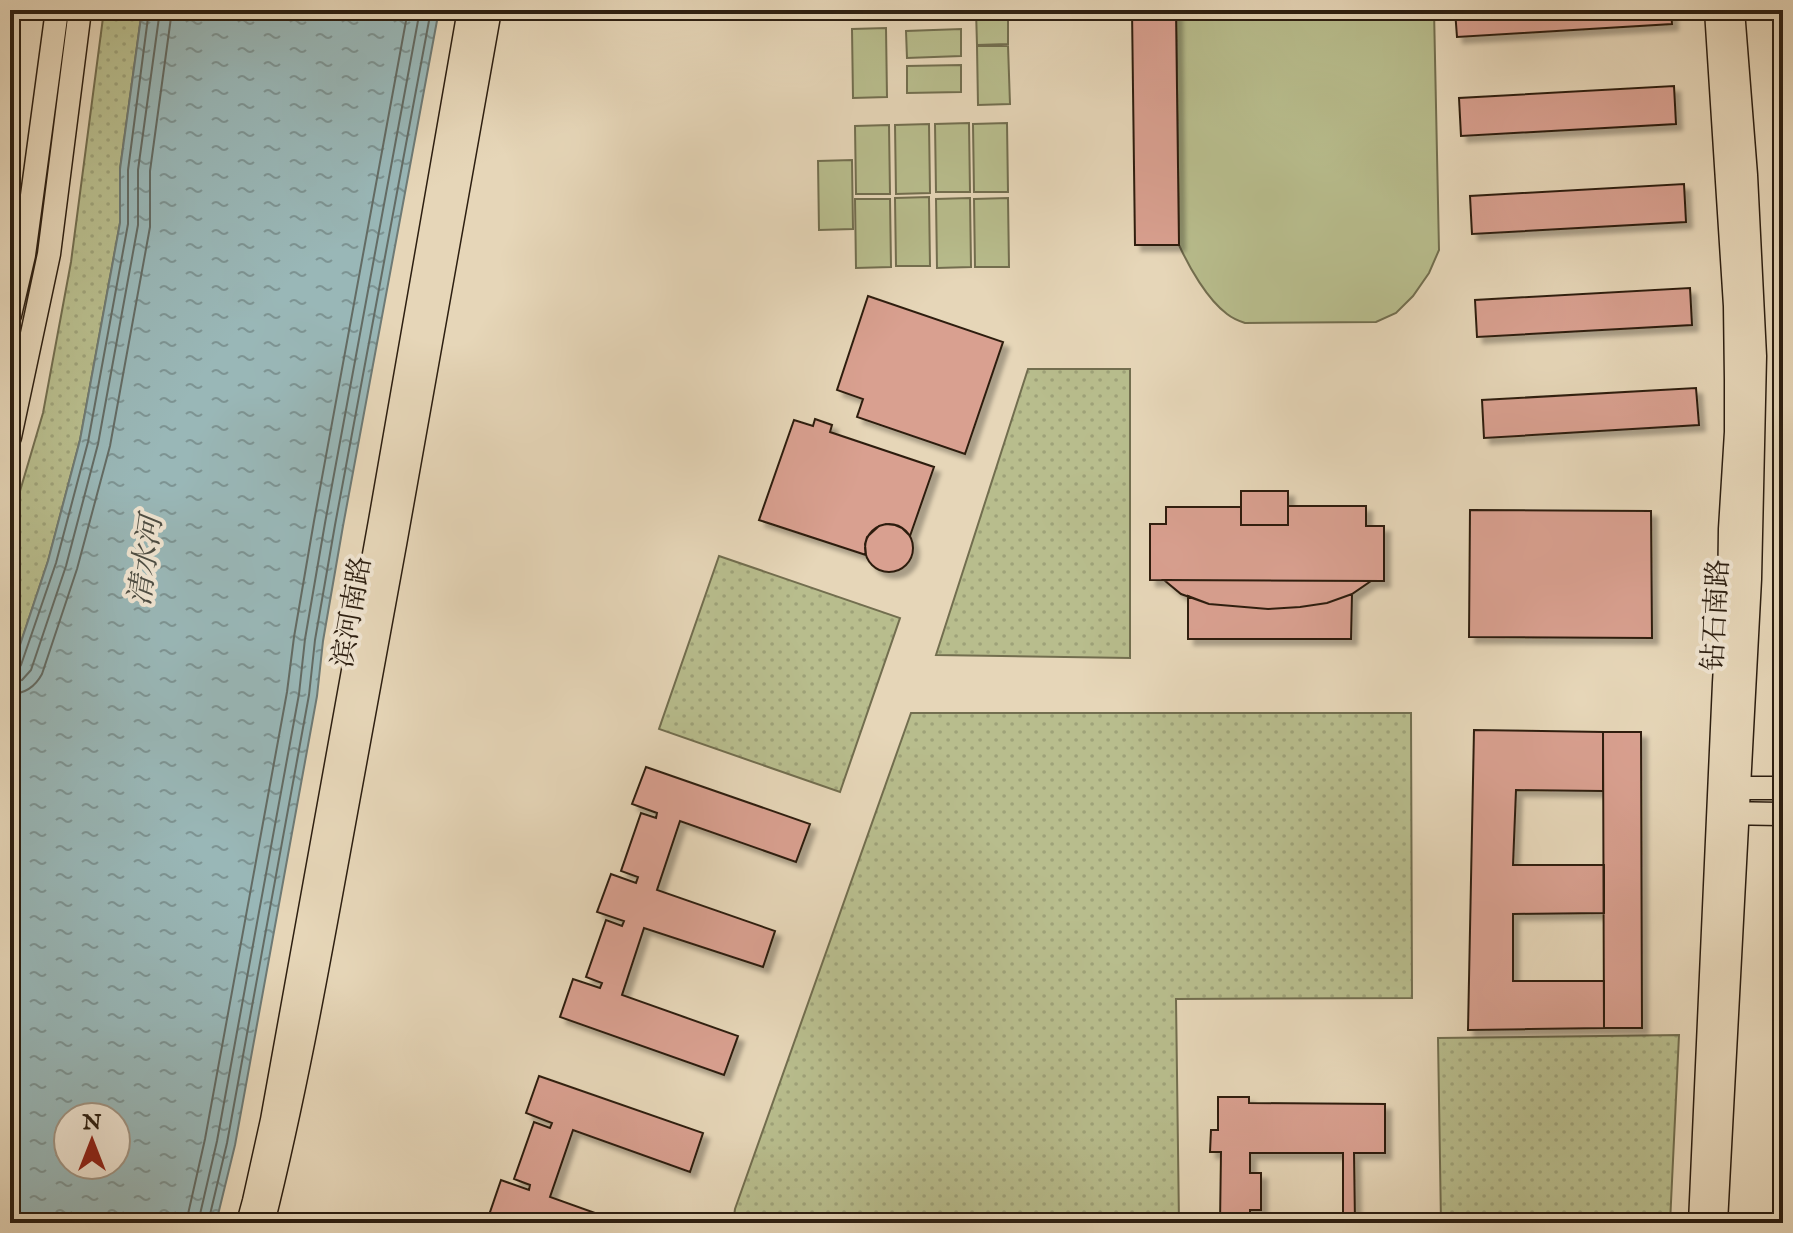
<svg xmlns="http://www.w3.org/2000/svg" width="1793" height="1233" font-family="'IM FELL English','Noto Serif SC',serif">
	<defs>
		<pattern id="green-dots" width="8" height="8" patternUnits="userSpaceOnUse" patternTransform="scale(2)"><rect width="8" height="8" fill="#b8bd8d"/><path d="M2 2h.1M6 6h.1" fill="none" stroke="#9ea279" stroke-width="1.8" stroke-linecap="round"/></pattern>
		<pattern id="water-ripples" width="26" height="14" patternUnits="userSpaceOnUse" patternTransform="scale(2)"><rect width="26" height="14" fill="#99b7b7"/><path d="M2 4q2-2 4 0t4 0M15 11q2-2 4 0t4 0" fill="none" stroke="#7d9493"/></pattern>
		<filter id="shadow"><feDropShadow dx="6" dy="6" stdDeviation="2" flood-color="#0004"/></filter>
	</defs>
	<rect width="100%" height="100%" fill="#e6d6b8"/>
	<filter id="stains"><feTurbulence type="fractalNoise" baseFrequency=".0025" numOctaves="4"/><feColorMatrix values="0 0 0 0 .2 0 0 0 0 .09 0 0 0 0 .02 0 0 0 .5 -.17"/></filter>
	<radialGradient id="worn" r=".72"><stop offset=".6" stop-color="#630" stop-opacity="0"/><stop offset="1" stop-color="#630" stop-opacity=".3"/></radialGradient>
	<path fill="url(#green-dots)" stroke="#726e4f" stroke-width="2" d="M104,10H142L120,169V223L80,440L48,561L10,675V525L43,413L71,262Z
		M1028,369H1130V658L936,655Z
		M719,556L900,618L840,792L659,729Z
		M911,713H1411L1412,998L1176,999L1179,1223H733L735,1209Z
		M1679,1035L1670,1223H1494L1486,1214L1482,1223H1441L1438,1038Z"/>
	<path fill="#b8bd8d" stroke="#726e4f" stroke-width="2" d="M906,10H960V18L906,19Z
		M976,10H1008V44L977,45Z
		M1176,10H1434L1439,250L1429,273L1413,296L1396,313L1376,322L1245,323C1239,321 1232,318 1227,314C1207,299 1189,267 1179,245Z
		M886,28L887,97L853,98L852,29Z
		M961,29V56L907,58L906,31Z
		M977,46H1008L1010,104L978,105Z
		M961,65V92L907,93V66Z
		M969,123L970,192H936L935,124Z
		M1007,123L1008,192H974L973,124Z
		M929,124L930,193L896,194L895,125Z
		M889,125L890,194H856L855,126Z
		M852,160L853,229L819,230L818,161Z
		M929,197L930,266H896L895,198Z
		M970,198L971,267L937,268L936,199Z
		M1008,198L1009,267H975L974,199Z
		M855,199H890L891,267L856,268Z"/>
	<path fill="url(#water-ripples)" stroke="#6e7a75" stroke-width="2" fill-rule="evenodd" d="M142,10H439L343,526L323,641L317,696L235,1145L216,1223H10V675L48,561L80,440L120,223V169ZM68,1117H116V1165H68Z"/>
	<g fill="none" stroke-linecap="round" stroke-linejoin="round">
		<path stroke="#636b64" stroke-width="2" d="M10,672L17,671L21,665L56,563L88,442L128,224V170L149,10
			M10,682L22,680L31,670L66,566L98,444L138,225V170L160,10
			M10,694C25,694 35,687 42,674L77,569L110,446L150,227V171L172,10
			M186,1223L205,1139L287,692L294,637L314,521L408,10
			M198,1223L217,1141L299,694L305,639L325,523L420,10
			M208,1223L227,1143L309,695L315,640L335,525L431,10"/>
	</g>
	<path fill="#d9a090" stroke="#2d1f11" stroke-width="2" filter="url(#shadow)" d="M1132,10H1176L1179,245H1135Z
		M1455,10H1671L1672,24L1457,37Z
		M1674,86L1676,124L1461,136L1459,98Z
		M1684,184L1686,222L1472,234L1470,196Z
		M1690,288L1692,325L1477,337L1475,300Z
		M868,296L1003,342L965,454L857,417L863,399L837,390Z
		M1696,388L1699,425L1484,438L1482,400Z
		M815,419L832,425L830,432L934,467L910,536L902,528L895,525L886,524L879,526L867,537L865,544L866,555L759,520L794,420L813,426Z
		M1241,491H1288V525H1241Z
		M1288,506H1366V526H1384V581L1150,580V524H1166V507H1241V525H1288Z
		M1470,510L1651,511L1652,638L1469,637Z
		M865 548a24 24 0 1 1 48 0a24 24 0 1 1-48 0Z
		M1164,580L1371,581L1352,594L1327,603L1300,607L1268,609L1209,604L1181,594Z
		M1352,594L1351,639H1188V596L1209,604L1268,609L1300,607L1327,603Z
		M1474,730L1603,732V791L1516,790L1513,865H1604V913L1513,914V981H1604V1028L1468,1030Z
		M1603,732H1641L1642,1028H1604Z
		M646,767L810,824L796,862L680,821L657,890L775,931L763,967L644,928L622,995L738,1036L724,1075L560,1017L573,979L600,988L602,983L586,977L606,920L622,926L624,921L597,912L611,874L636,883L638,877L621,871L641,813L656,818L657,813L632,804Z
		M539,1076L703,1133L690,1172L573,1130L550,1197L623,1223H502L488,1218L501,1180L529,1190L530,1185L514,1179L534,1122L550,1128L552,1123L526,1113Z
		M1218,1097H1249V1103L1385,1104V1153H1354L1355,1223H1343V1153H1250V1173H1261V1210H1250V1223H1220L1221,1152H1210L1211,1130H1218Z"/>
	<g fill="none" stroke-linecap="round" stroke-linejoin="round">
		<g stroke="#2d1f11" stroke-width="25">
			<path id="major" d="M10,315L24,255L57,10
				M10,437L49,254L80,10
				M1724,788H1783
				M1723,813L1783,814
				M248,1223L254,1201L272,1120L380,521L469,10
				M263,1223C299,1079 324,932 351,785C399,527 444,269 490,10
				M1700,1223L1724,683L1729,601L1730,529L1736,432V380L1735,306L1716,10
				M1716,1223L1750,579L1755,356L1746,175L1733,10"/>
		</g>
		<use href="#major" stroke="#e6d6b8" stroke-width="22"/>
	</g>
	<g text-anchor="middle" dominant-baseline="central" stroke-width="8" stroke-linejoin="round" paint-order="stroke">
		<g font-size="28" fill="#2d1f11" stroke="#efe4d1">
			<text transform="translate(353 612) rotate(-80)">滨河南路</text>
			<text transform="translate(1717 615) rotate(-87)">钻石南路</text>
		</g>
		<g font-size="30" font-style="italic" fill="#4d4d43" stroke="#efe4d1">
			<text transform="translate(147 561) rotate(-82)">清水河</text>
		</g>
	</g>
	<rect width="1793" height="1233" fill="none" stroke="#e6d6b8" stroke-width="40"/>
	<rect x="12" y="12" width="1769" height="1209" fill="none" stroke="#2d1f11" stroke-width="4"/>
	<rect x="20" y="20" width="1753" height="1193" fill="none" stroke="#2d1f11" stroke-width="2"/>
	<g transform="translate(92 1141)"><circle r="38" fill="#efe4d1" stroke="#a19584" stroke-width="2"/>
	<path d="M0-6L14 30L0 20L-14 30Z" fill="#8f2418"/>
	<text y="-12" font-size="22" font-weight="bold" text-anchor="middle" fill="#2d1f11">N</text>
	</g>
	<rect width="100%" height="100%" filter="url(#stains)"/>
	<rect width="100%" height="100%" fill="url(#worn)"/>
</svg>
